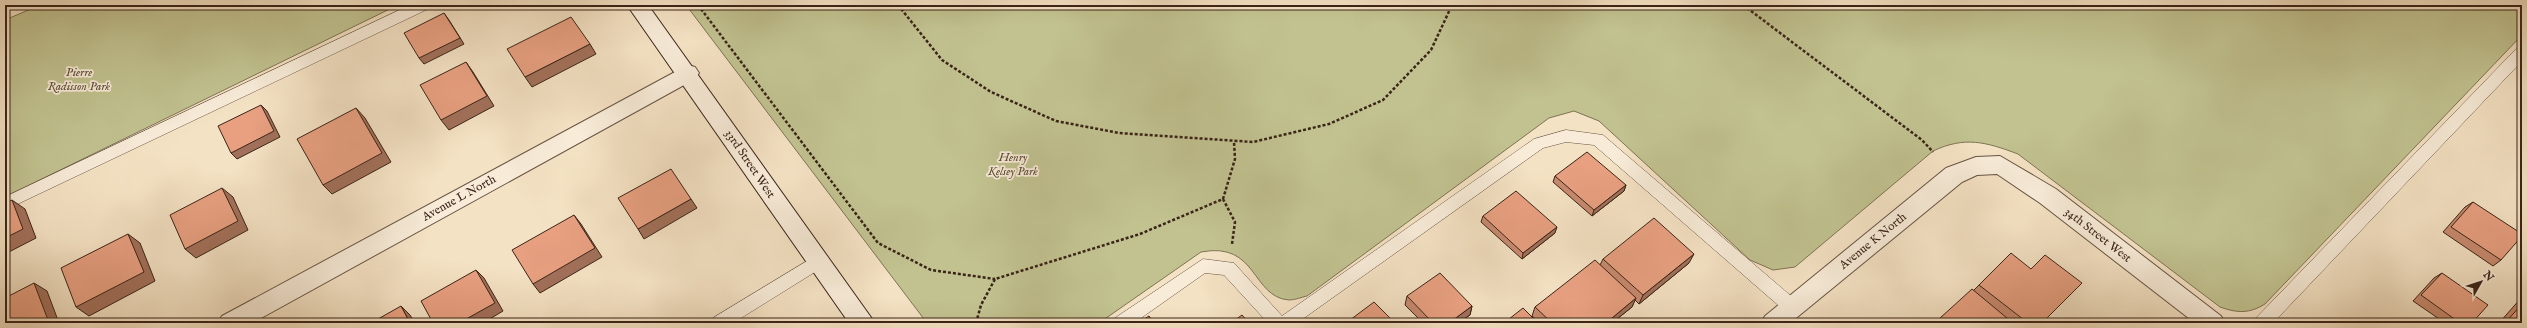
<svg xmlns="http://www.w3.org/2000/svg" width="2527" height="328" font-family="'IM FELL English',serif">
	<rect width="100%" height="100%" fill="#f4e2c4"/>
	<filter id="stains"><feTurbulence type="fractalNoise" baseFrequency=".005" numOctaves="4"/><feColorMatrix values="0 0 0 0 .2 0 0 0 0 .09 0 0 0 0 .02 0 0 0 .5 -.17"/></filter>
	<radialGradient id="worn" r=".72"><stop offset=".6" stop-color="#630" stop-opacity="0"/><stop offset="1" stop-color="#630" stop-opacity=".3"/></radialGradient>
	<path fill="#c1c290" stroke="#7e7354" d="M40,5H398L5,197V20Z
		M686,5H2522V35L2265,304C2249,314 2237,313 2220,307L2018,154C1986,142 1965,136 1933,151L1795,267L1773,270L1750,260L1599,121L1574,111L1549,118L1307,296C1302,297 1295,300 1289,300C1251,297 1258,241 1201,252L1099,323H927Z"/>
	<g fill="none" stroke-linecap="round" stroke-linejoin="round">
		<g stroke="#685443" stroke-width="1">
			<path id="service" d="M410,5H430L428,9L5,210V197Z
				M2522,46V61L2273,323H2254L2256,318L2517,48Z
				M1566,130L1603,135L1798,302L1800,307L1798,312L1792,314L1786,312L1594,145L1566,142L1543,148L1297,323H1268L1224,275L1205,273L1134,323H1113L1115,318L1203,259L1234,263L1282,316L1534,139Z
				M817,255L823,257L825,262L823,267L733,323H711L713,318Z"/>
		</g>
		<g stroke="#685443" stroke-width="2">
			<path id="minor" d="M688,65L695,67L699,73L695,79L252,323H218L222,316Z
				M2000,156L2056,189L2221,316L2225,323H2195L2040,203L1997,174L1977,175L1962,182L1790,323H1761L1765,316L1946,168L1976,157Z"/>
		</g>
		<g stroke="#3a2418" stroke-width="2">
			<path id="secondary" d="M627,5H648L875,323H849Z"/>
		</g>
		<path stroke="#3a2418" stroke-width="2.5" stroke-dasharray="3 2" stroke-linecap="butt" d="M698,5L878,243L931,270L995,279
			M898,5L942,60L991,92L1056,121L1119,133L1253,142L1329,124L1383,100L1431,50L1452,5
			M1743,5L1922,140L1933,152
			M1223,199L1235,222L1232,244
			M976,323L981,305L995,279L1140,234L1223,199L1235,159L1234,142"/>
		<use href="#service" fill="#f8ecd9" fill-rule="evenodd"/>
		<use href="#minor" fill="#f8ecd9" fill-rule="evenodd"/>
		<use href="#secondary" fill="#f8ecd9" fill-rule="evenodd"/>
	</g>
	<path fill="#c88a6f" stroke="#3a2418" d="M1555,176L1626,185L1624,191L1592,216L1553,182Z
		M2473,202L2501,260L2493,266L2443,232L2465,207Z
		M1483,216L1555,233L1522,259L1481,222Z
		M1603,259L1689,263L1639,304L1635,300L1632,307L1612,323H1540L1532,316L1535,307L1600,265Z
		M2442,273L2472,323H2445L2413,301L2434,278Z
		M1979,285L2042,323H1935L1939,319L1973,291Z
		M1407,296L1472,306L1470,315L1458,323H1423L1405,305Z
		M2522,297V323H2499Z"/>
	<path fill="#a2705a" stroke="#3a2418" d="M444,13L449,20L464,44L424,64L419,58Z
		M590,44L596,54L532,87L525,77Z
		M466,62L473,72L494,106L449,130L441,120Z
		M261,105L267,111L280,137L237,159L231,153Z
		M356,108L365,118L391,162L332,194L323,185Z
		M1626,185L1624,191L1592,216L1594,210Z
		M222,188L233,197L248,230L196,258L185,249Z
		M691,199L697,208L644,239L638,229Z
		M12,200L25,209L36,238L5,254V238Z
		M574,215L581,224L602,257L540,293L533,284Z
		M1557,227L1555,233L1522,259L1523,253Z
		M128,234L140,243L155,281L89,316L76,307Z
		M1694,254L1689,263L1639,304L1643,295Z
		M476,270L484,278L503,311L483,323H459Z
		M34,283L47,291L59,323H42Z
		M1636,298L1632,307L1612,323H1606Z
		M401,306L410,315L415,323H410Z
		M1472,306L1470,315L1458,323H1449Z"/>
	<path fill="#e8a081" stroke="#3a2418" d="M444,13L460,38L419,58L404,33Z
		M571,17L590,44L525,77L507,49Z
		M466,62L487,96L441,120L420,85Z
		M261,105L274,131L231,153L218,126Z
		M356,108L382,153L323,185L297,139Z
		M1587,152L1626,185L1594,210L1555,176Z
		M671,169L691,199L638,229L618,198Z
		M222,188L238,221L185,249L170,215Z
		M1516,191L1557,227L1523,253L1483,216Z
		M12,200L23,229L5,238V203Z
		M2473,202L2522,234V236L2501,260L2451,227Z
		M574,215L595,248L533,284L512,250Z
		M1654,218L1694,254L1643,295L1603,259Z
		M128,234L144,272L76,307L61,268Z
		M2011,253L2031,269L2045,255L2082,283L2042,323H2028L1979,285Z
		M1595,260L1636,298L1606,323L1602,319L1598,323H1552L1535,307Z
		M476,270L495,303L459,323H433L421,301Z
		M1440,273L1472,306L1449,323H1433L1407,296Z
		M2442,273L2488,305L2472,323H2460L2421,295Z
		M34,283L48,320L42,323H5V298Z
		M1972,289L2013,323H1944L1939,319Z
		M1374,302L1395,323H1346Z
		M2522,304V323H2505Z
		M401,306L410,323H371Z
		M1523,308L1538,323H1504Z
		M1242,315L1249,323H1231Z
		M1149,316L1154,323H1138Z"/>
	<g text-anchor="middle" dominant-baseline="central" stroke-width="3.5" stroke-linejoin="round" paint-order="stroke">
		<g font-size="12" font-style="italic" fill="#5c4c36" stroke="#f8ecd9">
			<text x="79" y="72">Pierre<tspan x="79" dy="14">Radisson Park</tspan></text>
			<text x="1013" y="157">Henry<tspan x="1013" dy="14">Kelsey Park</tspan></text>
		</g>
		<g font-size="12" fill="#3a2418" stroke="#f8ecd9">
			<text transform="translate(750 164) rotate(56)">33rd Street West</text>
			<text transform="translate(459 198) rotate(-29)">Avenue L North</text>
			<text transform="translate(2098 235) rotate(38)">34th Street West</text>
			<text transform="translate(1873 241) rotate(-39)">Avenue K North</text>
		</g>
	</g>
	<rect width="2527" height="328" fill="none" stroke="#f4e2c4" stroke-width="20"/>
	<rect x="6" y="6" width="2515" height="316" fill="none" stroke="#3a2418" stroke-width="2"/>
	<rect x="10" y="10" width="2507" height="308" fill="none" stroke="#3a2418"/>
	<g transform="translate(2481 282) rotate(51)" stroke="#f8ecd9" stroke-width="3" paint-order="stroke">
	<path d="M0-3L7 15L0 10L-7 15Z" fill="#3a2418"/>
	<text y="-6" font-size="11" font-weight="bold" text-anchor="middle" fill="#3a2418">N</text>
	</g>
	<rect width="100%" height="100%" filter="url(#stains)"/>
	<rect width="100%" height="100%" fill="url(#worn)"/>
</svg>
